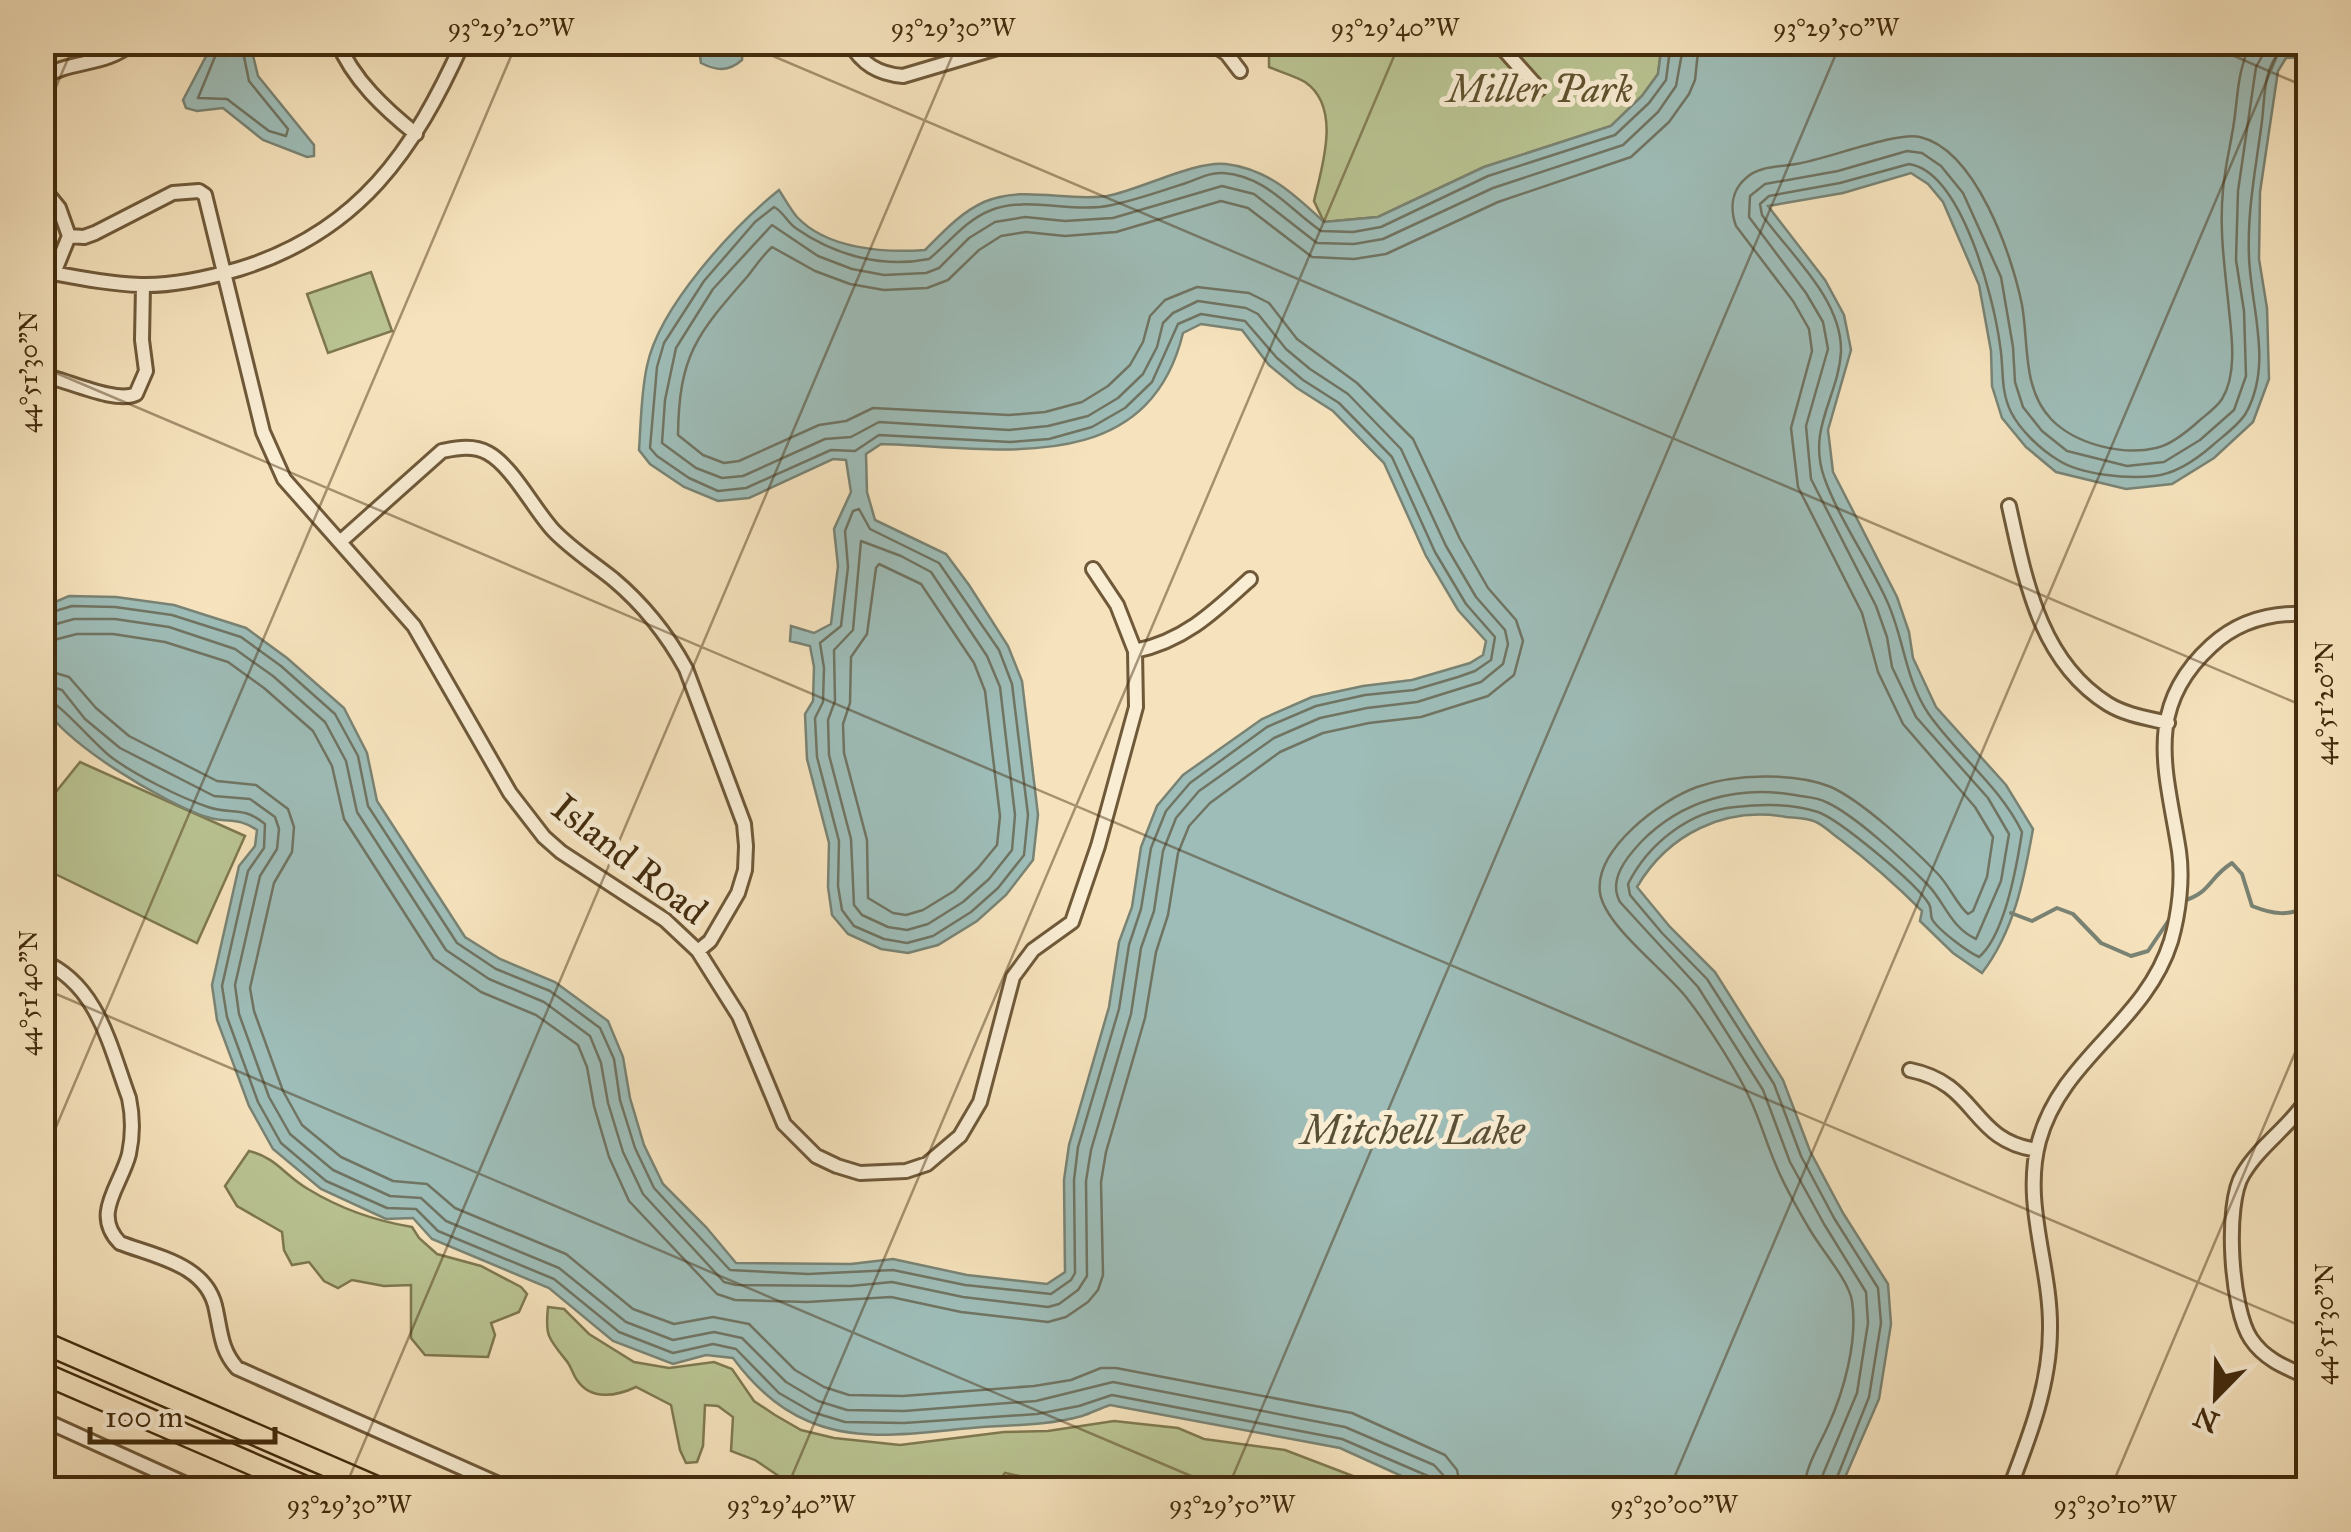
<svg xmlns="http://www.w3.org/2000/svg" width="2351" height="1532" font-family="'IM FELL Great Primer',serif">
	<rect width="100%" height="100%" fill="#f6e3bd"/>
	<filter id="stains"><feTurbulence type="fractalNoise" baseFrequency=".002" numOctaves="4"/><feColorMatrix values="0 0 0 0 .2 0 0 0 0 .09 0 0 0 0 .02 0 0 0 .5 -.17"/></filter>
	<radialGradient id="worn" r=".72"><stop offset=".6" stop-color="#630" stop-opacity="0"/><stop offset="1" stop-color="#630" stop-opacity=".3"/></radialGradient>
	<path fill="#bac493" stroke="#7e7850" stroke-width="2.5" d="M1269,43H1662L1658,74L1642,96L1611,126L1484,167L1378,217L1324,222L1314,201C1322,167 1342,107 1305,82C1295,76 1280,72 1269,67Z
		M371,272L392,331L328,353L307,294Z
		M80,762L245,836L197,943L43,868V808Z
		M249,1151C277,1158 284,1175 308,1189C339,1208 376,1221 412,1227L419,1238L437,1254L481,1266L521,1287L527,1294L519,1312L491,1323L495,1335L488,1357L425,1355L411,1338V1285L384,1286L352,1280L338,1288L324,1281L309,1262L292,1265L284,1250L282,1232L237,1206L225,1186Z
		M548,1307L564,1309L589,1334L634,1362L669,1368L714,1362L732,1369L754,1401L775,1415L801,1430L834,1438L900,1445L1004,1432L1048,1431L1114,1421L1178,1428L1204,1439L1285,1450L1387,1489L1189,1490L1138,1477L1080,1489L1005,1473L994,1489H798L755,1460L731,1451L733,1417L718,1406L705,1405L703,1446L697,1462L686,1463L680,1450L671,1405L636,1387C617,1396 591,1401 577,1380C572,1373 571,1365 565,1359C548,1338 545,1335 548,1307Z"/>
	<path fill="#9ebdb8" stroke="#798374" stroke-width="2.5" d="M213,43H250L258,76L314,145V156L307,157L263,140L223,108L197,111L186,108L183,100Z
		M698,43H743L742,60C728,72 717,71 701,63Z
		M1662,43H2308V57L2286,58L2278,71L2260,192L2259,259L2267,308L2269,379L2253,422L2214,458L2172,484L2126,489L2056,472L2026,447L2002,418L1992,386L1991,351L1979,285L1943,202L1928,184L1911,173L1843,193L1768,206L1825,280L1844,315L1851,350L1828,430L1833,472L1897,597L1909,632L1913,658L1936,707L2006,785L2033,829C2024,880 2014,931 1982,973L1953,953L1920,921L1922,911C1896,885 1870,862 1841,840C1833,835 1825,826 1816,822C1808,818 1795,818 1786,817C1725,806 1668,834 1637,887L1670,927L1715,972L1783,1080L1810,1151L1843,1213L1888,1284L1891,1324L1879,1399L1840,1489H1430L1340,1448L1110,1405C1101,1408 1091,1413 1082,1416C1050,1425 1015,1425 983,1427C927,1431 862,1445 808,1421C777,1408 753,1385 733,1358L706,1355L673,1364L613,1341L549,1288L432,1239L413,1218L386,1219L321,1189L273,1149L249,1106L217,1020L212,985L239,866L255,846L257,830C237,816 227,824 207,817C170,806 50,737 42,699C37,673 42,634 43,607L69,596L116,597L174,605L246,628L287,658L344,708L367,753L377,801L465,937L500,959L555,982L608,1021L623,1057L630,1098L644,1145L663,1184L706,1227L736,1263L851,1264L893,1259L967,1275L1047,1284L1065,1272L1064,1180L1069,1145L1109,1007L1119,942L1132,907L1141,847L1157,806L1183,775L1262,719L1312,697L1363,686L1412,680L1470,663L1483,655L1486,641L1458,610L1426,556L1384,463L1333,411L1297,388L1269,365L1242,330L1201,324L1183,333C1147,481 994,447 881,444L866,454L867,492L875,520L946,554L969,585L1008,646L1022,681L1038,815L1033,860L1006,895L977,921L938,945L908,953L881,949L848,934L832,915L828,887L829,843L807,759L805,714L813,701L814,667L810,646L790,641L791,626L814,633L831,624L838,566L834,529L851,492L846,460L833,459L749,498L718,501L684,487L650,464L639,450C641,422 641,393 647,366C659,307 733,227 779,190C785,199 790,209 797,217C827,249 884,253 925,250C943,232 960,213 984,202C1022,185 1067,202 1107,196C1140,190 1196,160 1226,164C1268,169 1295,195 1324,222L1378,217L1484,167L1611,126L1642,96L1658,74Z"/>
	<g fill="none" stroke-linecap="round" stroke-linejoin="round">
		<path stroke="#707462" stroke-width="2.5" d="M221,42L198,98L227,99L269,131L286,136L288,129L249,81L241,42
			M859,509L870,529L939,563L999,650L1012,684L1028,815L1024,855L998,888L971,912L933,936L907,943L884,939L854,926L842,910L838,886L839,841L817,757L815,718L823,702L824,668L820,643L841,626L848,567L845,531L853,511Z
			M861,541L901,556L931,572L987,656L1000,687L1015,815L1012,850L989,879L963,902L928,924L907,930L888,927L862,915L854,905L851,839L829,755L828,720L835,701L834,650L853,630Z
			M879,564L921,584L974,663L985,691L1000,816L997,845L978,868L954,891L923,910L906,915L893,913L868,898L867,840L844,753L843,724L850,703L851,657L867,634L876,568Z
			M42,615L72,606L115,607L172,615L241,637L281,666L335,714L358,756L368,806L457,943L496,969L550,991L600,1028L614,1059L620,1100L635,1148L654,1188L730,1270L808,1274L893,1270L965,1285L1051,1294L1071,1280L1075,1273L1074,1180L1078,1147L1119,1009L1129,945L1141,909L1151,848L1166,811L1190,783L1267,727L1316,706L1365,695L1414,690L1458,677L1475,671L1491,660L1495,637L1466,604L1435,552L1392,457L1339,403L1303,380L1277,358L1245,321L1201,314L1178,324L1152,382L1125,408L1092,427L1049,439L1010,442L879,435L855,451L831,450L746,488L718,491L689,478L657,456L650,448L657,367L664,343L704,281L755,222L774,207C784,212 787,223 797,229C836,256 883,268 929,259C949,243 965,221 989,211C1027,195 1072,214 1112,205C1136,200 1162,191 1186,183C1198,179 1210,172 1223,173C1266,176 1289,209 1321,231L1353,232L1381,227L1488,176L1615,135L1649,103L1666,80L1671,42
			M42,628L74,619H115L169,627L235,649L273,676L325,722L346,761L357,812L446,950L489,979L544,1002L590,1036L601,1063L608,1103L623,1152L643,1194L724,1282L736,1285L851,1286L892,1282L963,1297L1048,1307L1059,1304L1078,1290L1087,1276L1086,1181L1091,1150L1131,1014L1141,948L1154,911L1163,851L1176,818L1199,791L1274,738L1320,718L1367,708L1417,702L1481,682L1503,664L1508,644L1505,630L1476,597L1446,546L1401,449L1348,394L1310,369L1286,349L1258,314L1246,308L1198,301L1173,313L1163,323L1157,347L1143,374L1118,398L1088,416L1048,426L1009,430L879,422L851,437L825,439L743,476L722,478L696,468L662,443L665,400L676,348L713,289L772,225L818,256L852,269L884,275L926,273L939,268L969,238L995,222L1025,217L1065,221L1113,218L1222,186L1254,194L1317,243L1354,244L1383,239L1493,188L1623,145L1658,112L1676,86L1684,42
			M42,643L77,634H113L165,642L228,662L264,688L313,731L332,766L344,819L434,959L481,992L536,1015L578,1045L587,1067L594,1106L609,1157L629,1201L717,1294L735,1300L807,1302L891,1297L961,1312L1048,1322L1066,1317L1088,1302L1098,1290L1103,1275L1101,1182L1106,1152L1145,1018L1156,952L1168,915L1178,853L1189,826L1210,803L1280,752L1323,733L1369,723L1421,717L1488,696L1514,675L1523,641L1516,620L1488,588L1460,539L1413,439L1357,383L1297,339L1269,303L1249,293L1197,287L1165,300L1150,316L1143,342L1130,365L1108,386L1082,402L1045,412L1009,415L873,408L846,421L819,425L739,461L724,463L703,455L678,435C679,355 697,334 747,277C755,267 762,256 772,247L815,271L850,284L884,290L927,288L948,280L979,250L1001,236L1026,232L1065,236L1116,232L1221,201L1248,208L1312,257L1354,259L1386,254L1498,202L1631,157L1669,122L1689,94L1695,80L1699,42
			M42,669L69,677L96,708L129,736L217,781L256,785L288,809L294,827L292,852L274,883L250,988L254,1011L283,1091L302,1125L341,1157L393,1181L427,1184L455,1208L566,1254L633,1309L674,1324L713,1317L749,1324L795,1370L824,1387L849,1395L903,1396L1034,1386L1071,1380L1101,1368H1116L1352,1413L1445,1455L1457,1470L1461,1490
			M42,684L62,690L85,719L120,748L214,796L250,799L275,817L279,829L277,849L260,876L235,985L239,1014L269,1097L290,1134L333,1170L390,1196L421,1198L446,1221L559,1268L626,1322L673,1340L714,1332L742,1338L786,1382L818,1401L847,1410L904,1411L1036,1401L1113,1382L1345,1427L1434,1465L1444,1476L1446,1490
			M42,697C56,698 95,745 111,757C135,775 179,797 208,807C231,815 242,805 265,824L264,848L248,871L222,986L227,1017L258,1102L281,1143L326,1181L387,1208L416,1209L438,1231L554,1279L619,1332L673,1353L713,1344L736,1349L779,1393L812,1412L845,1422L904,1423L1037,1414L1079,1406L1112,1395L1342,1439L1428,1476L1434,1490
			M1804,1490C1805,1467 1819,1446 1828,1426C1844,1391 1858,1341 1852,1301C1849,1281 1821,1249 1810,1230C1797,1208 1784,1186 1775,1163C1766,1142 1760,1120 1750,1099C1738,1072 1705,1021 1686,997C1665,970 1605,926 1600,893C1594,849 1661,800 1697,787C1734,774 1794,772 1831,787C1862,801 1913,848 1937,873C1949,885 1957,905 1968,914L1973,911L1987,877L1993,837L1975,807L1903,724L1878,672L1862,613L1798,487L1791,428L1812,351L1809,329L1793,301L1736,226C1730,209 1731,191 1746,178C1759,166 1779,167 1796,164C1825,160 1897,131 1920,137C1976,150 2012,255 2022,305C2029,344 2022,388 2051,419C2075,444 2122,456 2156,448C2171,445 2189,430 2200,420C2207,414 2217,407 2222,399C2237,375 2232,337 2229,310C2225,269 2219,231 2223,190C2225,165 2232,140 2235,115C2238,90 2239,65 2252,42
			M1820,1490L1821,1479L1857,1393L1868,1323L1866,1292L1824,1224L1790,1162L1763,1090L1698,987L1620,902C1608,880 1626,858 1641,842C1682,800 1738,785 1795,795C1805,797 1817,797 1826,802C1855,815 1903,860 1927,884C1945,902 1950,927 1976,939L2001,881L2009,834L1988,798L1916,717L1892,667L1887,637L1876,606L1811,479L1806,426L1828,349L1823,322L1806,293L1749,217L1750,196L1765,184L1838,171L1907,151L1922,153L1941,166L1963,193L2001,277L2013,347L2015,382L2023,407L2042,431L2067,451L2127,466L2164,462L2200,440L2234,410L2246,376L2244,311L2236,260L2238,191L2256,67L2270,42
			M1832,1490L1869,1397L1881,1323L1878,1288L1834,1218L1801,1156L1774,1084L1707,979L1662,933L1630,895L1628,884C1648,844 1689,811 1735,807C1762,804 1792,803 1818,812C1840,820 1917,884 1929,904C1932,909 1930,914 1932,919C1938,930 1968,952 1979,957C2005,935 2017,865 2022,832C1999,785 1957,755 1928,713C1904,677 1904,636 1886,599C1867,558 1839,519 1824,477C1807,428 1839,396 1841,351C1842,299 1789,253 1762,215L1760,204L1769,196L1840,183L1909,164C1962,172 1994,299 2000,345C2004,368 2000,390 2011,412C2020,430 2041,450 2058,460C2081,475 2128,479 2154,476C2175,474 2197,459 2213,445C2223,436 2239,425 2246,413C2273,364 2251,309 2249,257C2247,211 2256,167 2262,121C2265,97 2263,69 2281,50L2308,47"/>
		<path stroke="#798374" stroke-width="4" d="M2183,901C2212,892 2208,878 2232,863L2242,874L2252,906C2272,914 2289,917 2308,906
			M2011,913L2032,921L2057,908L2073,914L2101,943L2131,956L2148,951L2171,917"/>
		<g stroke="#6f5939" stroke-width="18">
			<path id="street" d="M338,42C352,79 386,110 416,134
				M849,42C862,64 878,74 903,76L1004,46L1109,42
				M1210,42L1227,54L1240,71
				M1497,42L1539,89
				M42,78C71,59 106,67 133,42
				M42,187L59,208L69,236L54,273
				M69,236L84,237L95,233L173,193L199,191L205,195L263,432L284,479L414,626L510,793L544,837L561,852L665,920L698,951L739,1016L784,1124L816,1156L837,1166L860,1173L906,1171L927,1164L960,1136L980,1102L1013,977L1033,950L1072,922L1098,846L1136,707L1135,651L1117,605L1093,569
				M42,271C75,277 108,284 141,285C174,286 208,278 239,269C359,232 414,151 463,42
				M42,375C67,380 116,404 136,394L146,371L142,340L143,285
				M2009,506C2025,578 2039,661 2108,704C2126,715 2147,718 2168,723
				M340,542L442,451C458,448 473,445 488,453C512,466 533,508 553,530C571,549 593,563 613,579C644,605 667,634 686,669L744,824L746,846L745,870L738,893L710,941L698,951
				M1135,651C1184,641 1214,612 1250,579
				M42,961C98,984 110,1047 129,1098C133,1117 133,1135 129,1154C121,1186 91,1214 120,1243C157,1257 208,1265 216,1310C221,1333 221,1350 237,1368L512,1490
				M1910,1070C1979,1084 1969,1140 2037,1150
				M2308,1098C2291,1126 2260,1145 2243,1174C2224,1204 2231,1310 2251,1339C2265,1360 2287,1368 2308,1377
				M42,1419L199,1490
				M2009,1490C2029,1438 2050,1385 2050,1329C2051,1265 2022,1204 2039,1141C2062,1057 2145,1024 2171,941C2179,913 2183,879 2179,851C2167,773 2142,709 2211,646C2239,620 2272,612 2308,614"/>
		</g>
		<g stroke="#422b0d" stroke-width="25">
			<path id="primary" d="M42,1342L383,1490
				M42,1373L312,1490"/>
		</g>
		<use href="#street" stroke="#f9edd4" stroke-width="12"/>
		<use href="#primary" stroke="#f6e3bd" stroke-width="20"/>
	</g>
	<path fill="none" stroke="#422b0d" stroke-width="2.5" stroke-opacity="0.45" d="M740,42L2308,708M2202,42L2308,88M42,120L75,42M42,367L2308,1329M42,988L1224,1490M42,1160L517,42M344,1490L958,42M786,1490L1400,42M1227,1490L1841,42M1669,1490L2283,42M2110,1490L2308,1022"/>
	<g text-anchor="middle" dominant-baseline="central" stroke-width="10" stroke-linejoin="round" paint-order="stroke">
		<g font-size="38" font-style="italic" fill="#60512e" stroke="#f9edd4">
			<text x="1540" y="89">Miller Park</text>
		</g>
		<g font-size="38" fill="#422b0d" stroke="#f9edd4">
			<text transform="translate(630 859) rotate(38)">Island Road</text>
		</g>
		<g font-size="40" font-style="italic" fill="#595038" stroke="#f9edd4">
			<text x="1413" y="1130">Mitchell Lake</text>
		</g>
	</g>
	<rect width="2351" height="1532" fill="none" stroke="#f6e3bd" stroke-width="110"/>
	<g transform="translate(2216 1397) rotate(203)" stroke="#f9edd4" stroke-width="8" paint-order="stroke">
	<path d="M0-8L18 38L0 25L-18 38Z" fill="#422b0d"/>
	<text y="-15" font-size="28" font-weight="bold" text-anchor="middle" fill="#422b0d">N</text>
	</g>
	<path d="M90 1427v15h185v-15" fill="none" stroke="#422b0d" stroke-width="5"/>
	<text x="105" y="1427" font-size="30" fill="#422b0d" stroke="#f9edd4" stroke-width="8" paint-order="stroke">100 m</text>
	<rect x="55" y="55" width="2241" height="1422" fill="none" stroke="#422b0d" stroke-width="4"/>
	<g font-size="25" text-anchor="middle" fill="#422b0d">
		<text x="511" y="36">93°29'20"W</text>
		<text x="953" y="36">93°29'30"W</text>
		<text x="1395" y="36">93°29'40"W</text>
		<text x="1836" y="36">93°29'50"W</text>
		<text transform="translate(28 372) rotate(-90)" y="9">44°51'30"N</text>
		<text transform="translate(2324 703) rotate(-90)" y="9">44°51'20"N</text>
		<text transform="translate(28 993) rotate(-90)" y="9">44°51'40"N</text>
		<text transform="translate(2324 1324) rotate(-90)" y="9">44°51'30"N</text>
		<text x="349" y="1513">93°29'30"W</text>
		<text x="791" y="1513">93°29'40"W</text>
		<text x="1232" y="1513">93°29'50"W</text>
		<text x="1674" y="1513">93°30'00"W</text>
		<text x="2115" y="1513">93°30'10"W</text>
	</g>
	<rect width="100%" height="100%" filter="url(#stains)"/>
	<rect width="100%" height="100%" fill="url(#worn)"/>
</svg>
